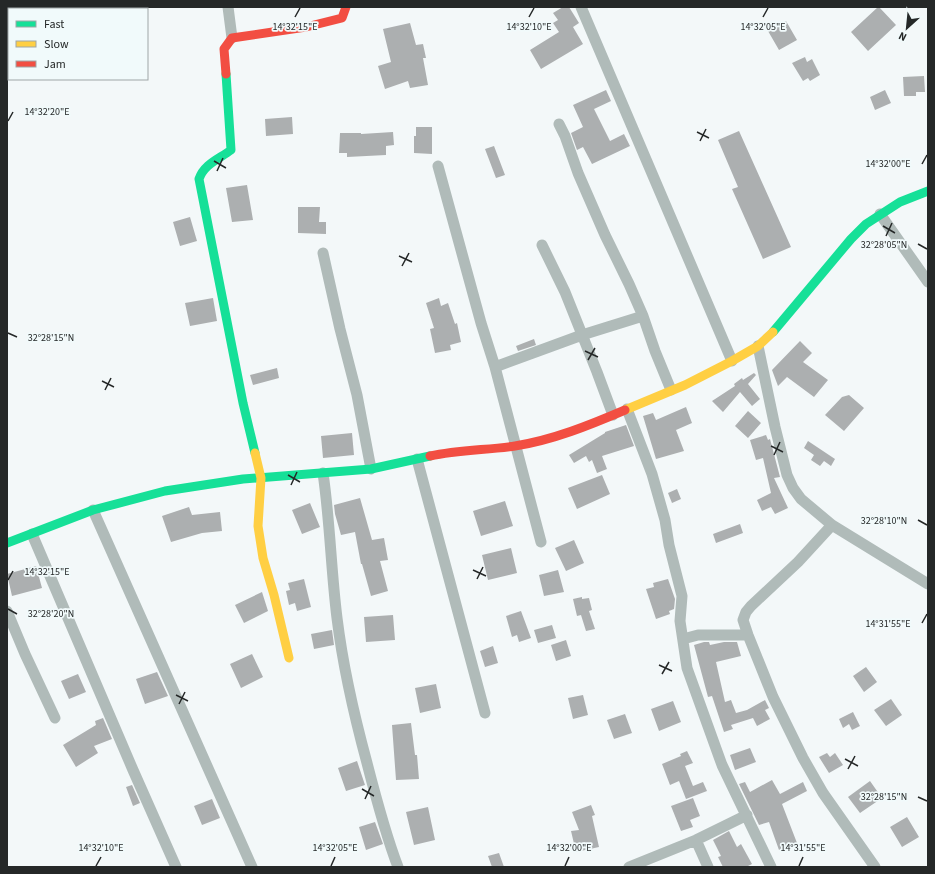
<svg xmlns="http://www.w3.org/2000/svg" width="935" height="874" font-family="'Source Sans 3',sans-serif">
	<rect width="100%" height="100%" fill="#f3f8f9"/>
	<path fill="#acafb0" d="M563,7H569L579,23L573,27L583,44L541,69L530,50L559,32L553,23L558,20L553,13Z
		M878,7H879L896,25L868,51L851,32Z
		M786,21L797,40L779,50L768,31Z
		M410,23L416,45L423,44L426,58H423L428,85L410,88L408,81L385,89L378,66L391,62L383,29Z
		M805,57L807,62L812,59L820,75L810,81L808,78L803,81L792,63Z
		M924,76L925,92H916V96H904L903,77Z
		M606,90L611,101L594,109L610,141L624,134L630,146L592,164L583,147L577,150L571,133L583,127L573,105Z
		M885,90L891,103L875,110L870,97Z
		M292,117L293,134L266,136L265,119Z
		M416,127H432V154L414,153V136H416Z
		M739,131L791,247L763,259L732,189L738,187L718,140Z
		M393,132L394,145L386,146V155L347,157V153H339L340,133H361V134Z
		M494,146L505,175L496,178L485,149Z
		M247,185L253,220L232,222L226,188Z
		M298,207H320L319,222H326V234L298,233Z
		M190,217L197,241L180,246L173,222Z
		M213,298L217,321L190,326L185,303Z
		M439,298L441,306L448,303L455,324L457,323L461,342L450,345L451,350L435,353L430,329L434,328L426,303Z
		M534,339L536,345L518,351L516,346Z
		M800,341L812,353L803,362L828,380L814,397L787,377L778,386L772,370Z
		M277,368L279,378L253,385L250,375Z
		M754,373L756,375L748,384L760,399L752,406L740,392L723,412L712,401L735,386L734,384L742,378L743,380Z
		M849,395L864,408L844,431L825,415L842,397Z
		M686,407L692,423L676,430L684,451L656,459L643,416L653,413L656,420Z
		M748,411L761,423L748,438L735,426Z
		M626,425L634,446L602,456L607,469L597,473L592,460L589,462L586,456L574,463L569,455L605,433V432Z
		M352,433L354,455L323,458L321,436Z
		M766,435L768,440L770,439L780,477L774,478L788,508L775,514L771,507L762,511L757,500L771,493L763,458L756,460L750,440Z
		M808,441L835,459L831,466L824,461L820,466L811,460L814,455L804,448Z
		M602,475L610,494L577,509L568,488Z
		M677,489L681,499L672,503L668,493Z
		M360,498L372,540L384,538L388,560L380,561L388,591L371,596L362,564H361L355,532L341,535L335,514L334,505Z
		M505,501L513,526L481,536L473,511Z
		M310,503L320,527L302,534L292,510Z
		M189,507L192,515L220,512L222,531L202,533L171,542L162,516Z
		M740,524L743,533L716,543L713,534Z
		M574,540L584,563L566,571L555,548Z
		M511,548L517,573L488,580L482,555Z
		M36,566L42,588L12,596L7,574Z
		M558,570L564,592L544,596L539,575Z
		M304,579L311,607L297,611L295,603L289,605L286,591L290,590L288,583Z
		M668,579L675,599L674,609L669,611L670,614L656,619L646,589L654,587L653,583Z
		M262,592L268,611L244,623L235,605Z
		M582,597V599L589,598L592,610L589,611L595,629L586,631L581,615L577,616L573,599Z
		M521,611L531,638L519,642L517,635L512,637L506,616Z
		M393,615L395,640L366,642L364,617Z
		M552,625L556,638L538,643L534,630Z
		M332,630L334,645L314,649L311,634Z
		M566,640L571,656L556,661L551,645Z
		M704,642H709L710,645L724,642H737L741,656L716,662L725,702L731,700L736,713L747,710L765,700L769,708L765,710L770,719L757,726L753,718L731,725L733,729L724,732L712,696L708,697L694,645Z
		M493,646L498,663L485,667L480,651Z
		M252,654L263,677L241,688L230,664Z
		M866,667L877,682L864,692L853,676Z
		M157,672L168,696L145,704L136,679Z
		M78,674L86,692L69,699L61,681Z
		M436,684L441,708L420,713L415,688Z
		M583,695L588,715L573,719L568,698Z
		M891,699L902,715L886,726L874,710Z
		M673,701L681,722L659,731L651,709Z
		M853,712L860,726L852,730L849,724L843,728L839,719Z
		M625,714L632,733L614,739L607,720Z
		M103,718L112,739L94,746L98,753L76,767L63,745L96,725L95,721Z
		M411,723L415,755H417L419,779L396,780L392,725Z
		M750,748L756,762L735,770L730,755Z
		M687,751L693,763L685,766L693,786L703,782L707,791L686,799L679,781L670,785L662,764L681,756L680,754Z
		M827,753L830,757L835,753L843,765L829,773L819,757Z
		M357,761L365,785L346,791L338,768Z
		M772,780L780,794L803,782L807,791L782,804L797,843L779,850L769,822L759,825L739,784L745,782L750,792Z
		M870,781L882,798L860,813L848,797Z
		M132,785L140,803L133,806L126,787Z
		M693,798L700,816L690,820L693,827L681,831L671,806Z
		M212,799L220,818L202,825L194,806Z
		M591,805L595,815L592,816L599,847L576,852L571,831L579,830L572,812Z
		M428,807L435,840L414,845L406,812Z
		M907,817L919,837L902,847L890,827Z
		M375,822L383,844L366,850L359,827Z
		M729,831L737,847L741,844L752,864L746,867H723L718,857L721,856L713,840Z
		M499,853L504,867H492L488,856Z"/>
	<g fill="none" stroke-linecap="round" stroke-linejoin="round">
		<path stroke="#b0bbb9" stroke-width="11" d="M228,7L232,38
			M581,7L732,361
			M559,124L565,136L578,173L605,235L629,284L643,316L655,351L671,390
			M438,166L481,323L495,367L541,542
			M880,214L928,282
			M542,245L565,292L597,372L613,415
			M323,253L340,329L357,395L371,469
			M758,346L775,427L787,475L793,488L801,499L832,525L928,584
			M495,367L582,335L643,316
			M627,409L652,474L665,520L669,545L682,596L680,621L687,668L722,765L771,867
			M417,459L485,713
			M323,473C330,521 331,570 337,618C343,667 354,715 367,763C376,798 385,833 398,867
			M93,510L252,867
			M832,525L798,562L751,606L746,612L743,620L748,635L773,697L803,758L823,793L875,867
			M32,534L133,770L176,867
			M7,611L25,654L55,718
			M683,639L698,635H748
			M696,840L708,867
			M629,867L696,840L747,815"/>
		<path stroke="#16e098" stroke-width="9" d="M226,74L231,150C219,159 204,164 199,179L243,403L255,453
			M773,332L851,239L866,224L900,202L928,191
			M7,543L93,510L165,491L243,479L371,469L430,456"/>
		<path stroke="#ffcf43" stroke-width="9" d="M625,410L685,385L732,361L758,346L773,332
			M255,453L261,478L258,526L263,558L274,595L289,658"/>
		<path stroke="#f24e42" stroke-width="9" d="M226,74L224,49L232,38L306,27L342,18L346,7
			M430,456C458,450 487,450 515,446C553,440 590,425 625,410"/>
	</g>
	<path fill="none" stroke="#252828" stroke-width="1.5" d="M295,17L300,8M529,17L534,8M763,17L768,8M8,121L13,112M697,132L709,138M700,141L706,129M214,161L226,168M922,164L927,155M217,171L223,158M883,226L895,233M886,236L892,223M918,244L927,249M399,256L412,262M402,266L409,253M8,333L17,337M585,351L598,357M588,360L595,348M102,381L114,387M105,390L111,378M771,446L783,452M774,455L780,442M288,475L300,482M291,485L297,472M918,520L927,525M473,570L486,576M477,579L483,567M8,580L13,571M8,609L17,614M922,623L927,614M659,665L672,671M662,674L669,662M176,695L188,701M179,704L185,692M845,759L858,766M848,769L855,756M362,789L374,796M918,797L927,801M365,799L371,786M96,866L101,857M331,866L335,857M565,866L569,857M799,866L803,857"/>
	<g font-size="10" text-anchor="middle" fill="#252828" stroke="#f1fafb" stroke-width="3.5" stroke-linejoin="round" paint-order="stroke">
		<text x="295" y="30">14°32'15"E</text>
		<text x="529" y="30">14°32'10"E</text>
		<text x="763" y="30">14°32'05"E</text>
		<text x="47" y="115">14°32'20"E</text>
		<text x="888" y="167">14°32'00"E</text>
		<text x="884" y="248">32°28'05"N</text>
		<text x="51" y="341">32°28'15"N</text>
		<text x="884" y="524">32°28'10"N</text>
		<text x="47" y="575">14°32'15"E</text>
		<text x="51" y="617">32°28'20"N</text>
		<text x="888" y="627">14°31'55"E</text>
		<text x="884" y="800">32°28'15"N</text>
		<text x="101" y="851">14°32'10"E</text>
		<text x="335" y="851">14°32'05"E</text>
		<text x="569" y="851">14°32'00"E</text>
		<text x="803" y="851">14°31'55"E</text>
	</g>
	<rect width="935" height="874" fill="none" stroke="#252828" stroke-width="16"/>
	<rect x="8" y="8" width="140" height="72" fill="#f1fafb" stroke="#9fa6a7"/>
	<rect x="16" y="21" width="20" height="6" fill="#16e098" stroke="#9fa6a7"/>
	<text x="44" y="28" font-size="12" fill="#252828">Fast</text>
	<rect x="16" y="41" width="20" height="6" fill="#ffcf43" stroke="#9fa6a7"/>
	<text x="44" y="48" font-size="12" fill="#252828">Slow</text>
	<rect x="16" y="61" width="20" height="6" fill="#f24e42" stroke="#9fa6a7"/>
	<text x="44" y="68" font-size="12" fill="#252828">Jam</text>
	<g transform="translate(907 28) rotate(207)" stroke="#f1fafb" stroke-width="3" paint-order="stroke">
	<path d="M0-3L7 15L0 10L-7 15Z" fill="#252828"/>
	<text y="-6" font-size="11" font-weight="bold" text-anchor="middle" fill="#252828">N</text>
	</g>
</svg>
